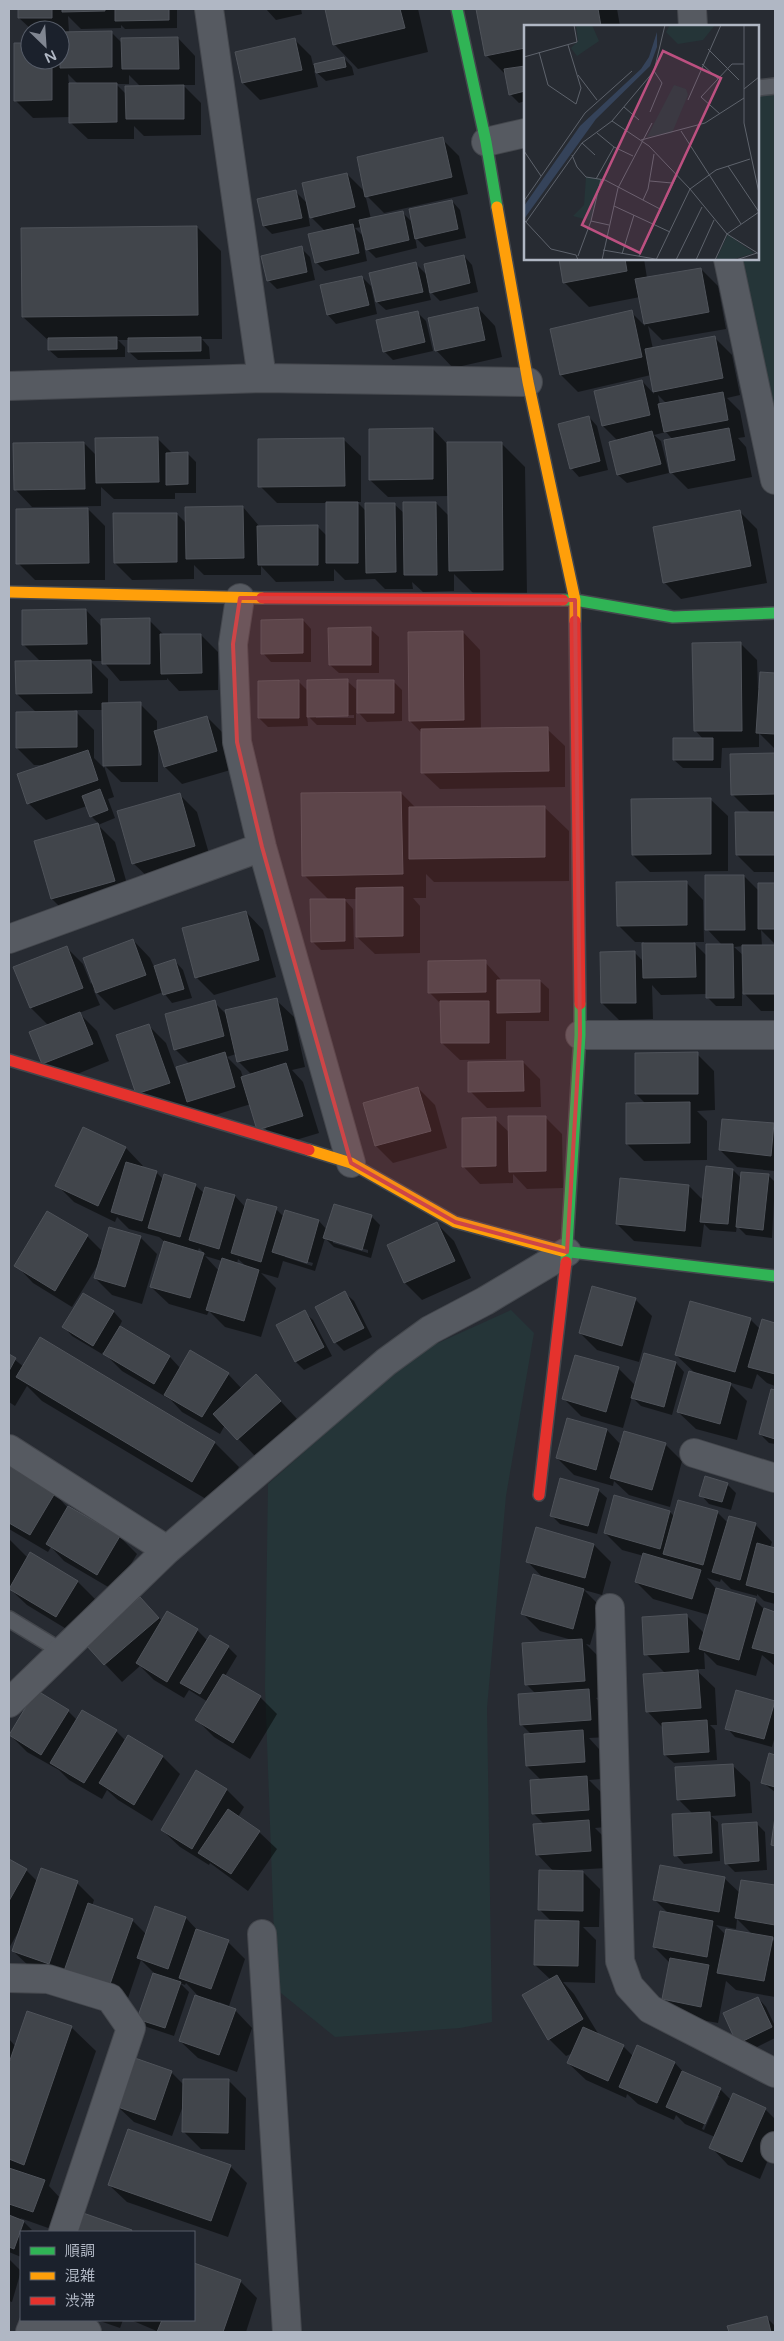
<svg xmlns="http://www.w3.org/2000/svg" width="784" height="2341" font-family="'Varela Round','Noto Sans JP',sans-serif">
	<rect width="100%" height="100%" fill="#272b32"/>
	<path fill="#253538" d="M775,86V472L729,259H758V88Z
		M511,1310L534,1333L506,1496L487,1708L492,2022L460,2028L335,2037L276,1989L265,1687L268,1484L416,1353Z"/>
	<path fill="#0007" fill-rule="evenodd" d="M19,9H177V28L125,29L121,25V28L81,29L68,16L69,33L111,32L123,44L178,38L195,56V85H183L201,103V135L144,136L134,126V139H88L70,122V117L33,118L16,101L30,44V60H60V30H32L19,18ZM68,74L79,85H69ZM129,75L141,87L127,95L116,84H129Z
		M266,9H301L302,14L276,20Z
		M326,9H418L428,52L358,69L334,44Z
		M477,9H617L620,26H525V101L519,103L510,94L507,76L486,55Z
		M294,39L311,56L313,65L344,58L352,67L354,75L326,81L314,70L318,87L260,100L243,83Z
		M442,139L459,156L468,194L384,213L365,194L371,219L403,213L413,223L452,201L460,210L466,238L425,247L415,237L417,248L376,258L364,246L367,261L325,271L316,262L325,231L311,217L347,174L366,193ZM362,227L364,237L355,228Z
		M296,192L306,202L310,226L272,234L264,226Z
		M197,227L221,251L222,339H202L209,347L210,359L138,360L129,352V340H118L125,347V357L58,358L49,350V341L23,317Z
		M301,248L310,257L315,280L277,289L268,280Z
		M464,256L472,265L478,292L440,301L428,289L431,300L386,310L377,302L416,264L427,275Z
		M560,259H644L647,278L701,269L718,286L726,329L662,340L648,326L653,349L715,338L732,355L740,395L727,398L740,411L745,437L738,438L746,447L752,477L688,489L671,472L673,440L666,432L654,435L661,441L669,473L627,483L618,475L611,443L618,441L603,426L595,392L642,381L654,394L651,375L578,392L561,375L631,312L645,326L640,297L589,307L565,283ZM658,395L667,404L660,405Z
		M362,277L371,286L377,314L336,324L328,315Z
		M478,308L495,326L502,357L453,368L436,350Z
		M417,312L426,321L433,351L393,360L384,351Z
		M589,417L597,426L608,470L579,477L571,468Z
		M433,429L448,445L501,443L525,467L527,594H474L454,574V591L423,592L412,582L413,589H385L375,579L345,580L334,569V581L276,582L261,566V575H204L194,565V579L132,580L115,563L177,514L187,524L243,507L260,527L317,526L327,536V503H277L260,486L343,439L361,456V502H357L367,512L394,504L405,514L436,503L449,516V496L388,497L370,480Z
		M158,439L173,454L187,453L196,462V493H175V499H114L101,487V506L32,507L15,489L84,443L97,456Z
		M88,509L105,526V580H35L18,563Z
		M740,512L757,529L767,583L681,599L664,582Z
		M86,610L102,627L149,620L164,635H201L218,652V690L179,691L167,678V680L120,681L103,661H90L108,679V704H140L157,721V732L207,717L224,734L234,769L182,784L165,767L158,744V782H121L104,765L103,710H74L94,730V758L104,768V766L114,797L108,799L115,818L98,825L115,842L131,898L69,916L52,899L36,842L99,824L91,816L87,806L46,820L28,803L46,765H34L17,748L37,713L17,694L41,662L23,644Z
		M303,620L311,629V662H271L263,653Z
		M370,629L379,637V673H339L330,665Z
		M463,632L480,650L481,730L547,729L565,746V787L440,789L422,772V733L410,721Z
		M740,643L757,660L758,688H760L761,674H775V749L759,733V747L722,748L721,768H683L674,760L703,739L695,730Z
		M298,681L308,691L347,681L356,689V725H317L307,715L308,726L268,727L259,718ZM354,715V718H316V716Z
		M393,681L402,690V721L367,722L359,713Z
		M775,754V872H754L737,855L751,813L732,794V755Z
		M401,793L416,808L544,807L569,831V881L434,882L426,874V898H413L420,906V953L375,954L357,937V899H344L353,909L354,949L321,950L312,941L329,900L304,875Z
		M180,795L197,812L212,864L151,880L133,863Z
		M710,799L728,816V871L650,872L633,855Z
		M744,876L759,891V884H775V944L761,930L762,946H775V1011H761L742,991V1006H716L708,998L707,994L661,995L652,985L653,1019L619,1020L602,1003L635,953L644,962V942H635L618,925L686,882L703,900L704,942H693L707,956L722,945L707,929ZM744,946V956L734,947Z
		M246,912L263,930L276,977L214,995L196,977Z
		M133,940L150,958L154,967L175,961L183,970L192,998L172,1003L163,992L114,1010L93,989L100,1005L79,1013L97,1031L109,1061L60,1081L43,1064L49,1026L31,1008L66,947L83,964L91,984Z
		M485,962L502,981H540L549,989V1021H506V1059L460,1060L442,1043V1005L429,992Z
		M276,1000L294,1017L305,1067L292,1070L303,1082L319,1133L276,1146L251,1104L205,1118L138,1094L149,1026L166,1043L179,1079L190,1064L175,1049L214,1002L227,1015ZM236,1054L238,1061L252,1075L243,1078L241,1071L227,1057Z
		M697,1054L714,1071L715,1110L697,1111L707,1121V1160L644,1161L627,1144L646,1104L636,1094Z
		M523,1062L540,1079L541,1107L487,1108L470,1091Z
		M418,1088L435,1105L447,1148L393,1163L376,1146Z
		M545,1117L562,1134L563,1188L527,1189L513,1174V1183L480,1184L463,1166L495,1119L510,1133Z
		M773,1125L775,1127V1171L737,1167L720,1150Z
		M84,1128L126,1148L143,1166L142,1168L156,1172L164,1180L195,1185L205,1194L235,1196L246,1208L276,1209L284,1217L286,1211L319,1221L327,1230L335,1206L372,1217L380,1225L371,1258L334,1247L325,1238L315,1271L283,1261L278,1278L261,1273L276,1288L261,1337L225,1327L209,1311L207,1315L169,1304L151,1287L165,1242L159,1237L129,1229L117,1217L115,1222L74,1202L57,1185ZM333,1240L368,1250V1253L333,1243ZM199,1248L206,1255L197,1253ZM285,1255L313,1263L312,1266L285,1257ZM205,1256L222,1261L219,1271ZM238,1259L247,1267L237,1264Z
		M733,1170L742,1179L768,1175L775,1182L772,1238L746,1235L737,1226L736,1232L710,1230L704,1224L701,1247L634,1241L617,1224L689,1186L703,1200Z
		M47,1213L87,1236L103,1252L140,1237L157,1254L142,1304L112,1295L95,1278L99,1263L72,1307L33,1283L16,1265Z
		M437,1224L454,1241L471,1278L422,1300L405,1283L388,1245Z
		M345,1293L354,1301L372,1337L344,1351L335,1342Z
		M83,1295L114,1312L122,1321L119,1327L170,1357L181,1369L228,1374L242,1389L273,1393L297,1419L255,1456L225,1425L220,1434L182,1412L171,1400L122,1371L103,1352L102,1354L72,1336L64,1327Z
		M635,1299L652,1316L639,1362L597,1350L580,1333Z
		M304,1312L313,1320L332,1356L304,1370L296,1362Z
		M750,1319L760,1329L763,1320L775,1324V1386L767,1383L757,1374L752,1389L728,1382L747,1401L737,1440L696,1429L678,1412L696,1374L676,1355Z
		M40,1339L215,1443L239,1467L216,1505L42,1401L27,1386L15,1406L9,1402V1355L24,1367Z
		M644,1354L676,1363L684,1372L672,1415L641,1406L632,1397L623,1428L581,1416L564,1399L618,1368L636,1386Z
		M772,1391L775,1392V1444L769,1443L760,1434Z
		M568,1419L607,1430L621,1445L665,1444L682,1461L670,1507L629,1495L614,1481L613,1486L574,1475L557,1458Z
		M10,1468L55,1494L68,1508L120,1537L137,1554L115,1591L64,1561L51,1547L48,1552L9,1529Z
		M727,1484L736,1493L731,1510L709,1504L701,1495Z
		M598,1490L607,1498L597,1534L560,1524L551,1515Z
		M615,1497L670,1512L675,1517L717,1512L728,1523L755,1524L772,1542L770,1548L775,1549V1604L764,1601L757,1594V1596L731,1589L721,1579L720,1582L707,1578L717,1590L755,1600L765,1610L775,1613V1666L762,1655L756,1676L717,1665L704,1652L705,1669H695L715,1688L717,1725H710L715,1730L717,1760L674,1763L665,1755L663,1728L647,1711L665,1673L646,1654L686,1615L704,1633L709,1615L653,1599L636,1582L644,1556L622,1550L605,1533Z
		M9,1539L28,1558L30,1554L78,1582L95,1599L73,1633L27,1605L10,1589L9,1592Z
		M594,1545L611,1562L602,1595L584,1590L601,1607L590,1645L586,1644L599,1657L601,1697L596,1698L606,1708L608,1737L589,1738L599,1749L601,1779L589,1780L604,1795L606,1827L595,1828L605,1838L607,1868L572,1870V1872H583L600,1889L599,1927H583L596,1940L595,1983L563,1982L574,1994L599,2035L623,2046L634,2057L638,2047L675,2063L686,2075L720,2089L731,2100L765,2109L775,2119V2143L760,2179L728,2165L711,2147L715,2137L685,2124L676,2115L674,2120L638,2104L627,2094L626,2098L586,2080L568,2063L573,2053L566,2056L549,2039L524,1996L551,1980L535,1965L552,1922L539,1909L554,1872L537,1854L544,1824L534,1814L542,1781L527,1766L532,1735L521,1724L536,1694L526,1684L572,1640L540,1631L523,1614L544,1579L527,1561ZM716,2096H719L704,2130L702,2129Z
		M140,1598L162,1621L197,1630L208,1641L228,1647L237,1656L225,1676L260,1697L277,1714L250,1759L214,1737L197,1720L208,1702L189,1690L184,1698L154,1680L140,1666L122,1682L87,1645Z
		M774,1702L775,1736L772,1747L735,1737L727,1728Z
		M68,1711L77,1720L116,1731L126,1741L129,1736L163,1757L180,1774L152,1821L118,1800L107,1790L102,1799L69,1780L59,1770L27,1752L10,1735Z
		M770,1755L775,1756V1792L762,1782Z
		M732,1765L750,1782L752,1813L711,1816L718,1822L720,1861L684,1864L676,1855L693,1814L678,1799Z
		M227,1790L244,1807L238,1817L259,1832L277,1849L248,1891L210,1863L209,1865L180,1847L162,1830Z
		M756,1823L765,1832L767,1870L735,1872L726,1863Z
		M9,1860L26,1870L38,1882L77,1883L94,1900L92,1906L132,1920L147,1935L186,1918L199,1932L228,1942L245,1959L229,2006L219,2002V2005L235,2010L252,2028L237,2072L198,2058L180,2041L201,1999L186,1983L185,1985L180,1983L189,1992L174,2036L147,2027L138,2019L154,1973L141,1960L126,2004L31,1968L13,1951L20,1929L9,1948Z
		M724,1878L740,1893L742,1881L775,1886V1938H771L775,1942V1997L736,1990L726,1981L718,2023L680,2016L663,1999L670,1963L654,1947L669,1914L655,1900ZM737,1919L753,1935H726L716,1925L736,1929Z
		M758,1998L766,2007L775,2026V2038L747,2052L738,2043Z
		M71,2027L96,2051L49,2186L61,2199L51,2229L20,2218L32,2230L21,2232V2257L9,2252V2039L16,2047Z
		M171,2072L184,2085L229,2081L246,2098L245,2150L201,2149L184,2132V2103L172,2136L134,2122L116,2105Z
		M230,2166L247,2183L228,2237L127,2202L109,2185Z
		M83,2215L131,2231L132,2232H77Z
		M9,2259L21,2271L12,2302L9,2301Z
		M194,2265L240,2281L257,2298L246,2332H159L131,2320H194Z
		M766,2317L775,2326V2332H730L729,2327Z
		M97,2320H123L120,2328Z"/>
	<path fill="#41454b" stroke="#4f535a" d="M18,9H52V18H18Z
		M62,9H105V11L62,12Z
		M115,9H169V20L115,21Z
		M325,9H400L405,28L333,45Z
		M476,9H598L601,26H525V48L485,56Z
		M112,31V67L60,68V32Z
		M178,37L179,69H122L121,38Z
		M295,38L302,70L242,83L235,52Z
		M14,43H30V60H52V100L14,101Z
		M344,57L346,67L316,73L314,64Z
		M525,66V91L509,95L504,69Z
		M69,83H117V122L69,123Z
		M184,85V119H126L125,86Z
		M443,137L452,177L365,197L357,157Z
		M347,173L355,207L310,218L302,183Z
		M296,190L302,218L263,226L257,199Z
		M452,200L458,229L415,239L409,209Z
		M403,211L409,240L366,250L359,220Z
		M353,224L359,253L315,263L308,234Z
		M197,226L198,315L22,317L21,228Z
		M302,246L307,272L267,281L261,256Z
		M464,255L470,283L430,293L424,264Z
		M559,259H625L627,271L563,283Z
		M416,262L423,292L376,302L369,273Z
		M701,268L709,312L644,324L635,279Z
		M362,276L369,305L327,315L320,285Z
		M478,307L485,340L435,351L428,318Z
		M632,310L642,357L560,375L550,329Z
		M418,311L425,342L383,352L376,320Z
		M715,336L723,378L653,392L645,349Z
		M117,337V349L48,350V338Z
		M201,337V351L128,352V338Z
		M642,380L650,415L602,426L594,391Z
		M723,392L728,420L664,432L658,404Z
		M589,416L600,461L570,469L558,424Z
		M433,428V479L369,480V429Z
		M729,428L735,460L670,473L664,440Z
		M652,431L661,464L617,475L609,442Z
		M158,437L159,482L96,483L95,438Z
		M344,438L345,486L258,487V439Z
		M84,442L85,489L14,490L13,443Z
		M447,442H502L503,570L449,571Z
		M188,452V484L166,485V453Z
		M326,502H358V563H326Z
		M403,502H436L437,575H404Z
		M365,503H395L396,572L366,573Z
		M243,506L244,558L186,559L185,507Z
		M88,508L89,563L16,564V509Z
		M740,510L751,566L663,583L653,527Z
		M113,513H177V562L114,563Z
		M318,525V565H258L257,526Z
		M86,609L87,644L22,645V610Z
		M150,618V664H102L101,619Z
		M303,619V653L261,654V620Z
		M371,627V665H329L328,628Z
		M463,631L464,720L409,721L408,632Z
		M160,634H201L202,673L161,674Z
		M741,642L742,731H694L692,643Z
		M91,660L92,693L16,694L15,661Z
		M760,672L775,673V734L756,733Z
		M348,679V716L307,717V680Z
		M299,680V718H258V681Z
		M357,680H394V713H357Z
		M141,702V765L103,766L102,703Z
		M77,711V747L16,748V712Z
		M207,716L217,751L164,767L154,731Z
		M548,727L549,771L421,773V729Z
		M673,738H713V760H673Z
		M88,750L98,780L27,804L17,774Z
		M775,753V794L731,795L730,754Z
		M100,789L108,810L90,817L82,796Z
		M401,792L403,874L302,876L301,793Z
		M180,793L195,846L132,864L117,811Z
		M711,798V854L632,855L631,799Z
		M545,806V857L409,859V807Z
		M735,812H775V855H736Z
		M98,823L115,881L51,899L34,841Z
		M705,875H744L745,930H705Z
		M687,881V925L617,926L616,882Z
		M758,883H775V929H758Z
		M403,887V936L356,937V888Z
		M310,899H345V941L311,942Z
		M246,911L259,960L195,978L182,928Z
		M133,939L146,975L96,993L83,958Z
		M642,943H695L696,977L643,978Z
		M706,944H733L734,998H706Z
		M742,945H775V994H743Z
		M67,946L83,988L30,1008L13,967Z
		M635,951L636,1003H601L600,952Z
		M175,959L184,989L163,995L154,966Z
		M486,960V992L428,993V961Z
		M497,980H540V1012L497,1013Z
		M277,998L288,1050L237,1062L225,1010Z
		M215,1000L224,1036L174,1050L165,1014Z
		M440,1001H489V1043H441Z
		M80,1012L93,1044L42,1064L29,1032Z
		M149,1024L170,1083L136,1094L116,1035Z
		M225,1052L235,1087L187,1102L176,1067Z
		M698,1052V1094H635V1053Z
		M523,1061L524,1091L468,1092V1062Z
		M286,1063L303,1116L257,1130L241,1077Z
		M418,1087L431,1131L375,1146L363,1103Z
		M690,1102V1143L626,1144V1103Z
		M508,1116H546V1171L509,1172Z
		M496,1117V1166L462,1167V1118Z
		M722,1119L774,1123L771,1156L719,1150Z
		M83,1127L126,1147L98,1206L55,1186Z
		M126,1162L157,1171L142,1221L111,1212Z
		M706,1166L733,1169L728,1224L700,1222Z
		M741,1172L769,1174L763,1230L736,1227Z
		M164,1174L196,1184L180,1237L148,1228Z
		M620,1178L689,1185L685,1231L616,1224Z
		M205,1187L235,1195L219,1249L189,1240Z
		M247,1199L277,1207L261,1262L231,1253Z
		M334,1204L372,1215L362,1250L323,1238Z
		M285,1210L319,1220L307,1263L272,1252Z
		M47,1211L88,1235L55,1291L14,1266Z
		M437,1222L455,1261L404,1283L387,1245Z
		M109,1227L141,1236L125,1287L94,1278Z
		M164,1241L204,1253L190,1298L150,1287Z
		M222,1258L259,1270L244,1321L206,1310Z
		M592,1286L636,1298L622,1346L579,1333Z
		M345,1291L364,1328L334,1343L315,1307Z
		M83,1293L114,1311L93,1346L62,1327Z
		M690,1301L751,1318L735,1372L675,1355Z
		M305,1310L324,1347L295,1362L276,1325Z
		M762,1319L775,1323V1374L748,1367Z
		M120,1326L170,1356L154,1384L103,1354Z
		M40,1337L215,1442L192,1482L16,1377Z
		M190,1350L229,1373L202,1417L164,1395Z
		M644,1353L676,1362L664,1407L631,1398Z
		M9,1354L16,1358L9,1371Z
		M575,1355L619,1367L606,1412L562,1399Z
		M689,1371L731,1383L720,1424L677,1412Z
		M256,1374L281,1401L237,1440L213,1414Z
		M771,1389L775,1390V1439L759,1434Z
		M567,1418L607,1429L596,1470L556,1458Z
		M624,1431L666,1443L652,1490L610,1478Z
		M9,1466L55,1493L30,1535L9,1523Z
		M705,1476L728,1483L722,1502L699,1496Z
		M560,1478L599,1489L588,1526L550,1516Z
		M614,1495L670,1511L660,1549L604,1533Z
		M678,1500L718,1511L703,1565L663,1554Z
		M68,1506L120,1536L97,1575L46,1544Z
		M729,1516L756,1523L740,1580L712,1572Z
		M536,1527L594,1544L585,1578L526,1562Z
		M757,1543L775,1548V1593L746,1585Z
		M30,1552L78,1581L56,1617L9,1589Z
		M643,1553L701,1570L692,1599L635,1582Z
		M533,1574L584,1589L573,1629L521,1614Z
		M716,1588L756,1599L739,1660L699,1649Z
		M140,1597L159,1618L104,1665L86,1645Z
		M764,1608L775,1612V1654L752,1648Z
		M167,1611L198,1629L167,1682L136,1663Z
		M687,1614L689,1652L644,1655L642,1617Z
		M210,1635L229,1646L200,1694L180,1683Z
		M582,1639L585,1681L525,1685L522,1643Z
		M698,1670L701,1708L646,1712L643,1674Z
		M223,1674L261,1696L233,1743L195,1720Z
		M589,1689L591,1720L520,1725L518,1694Z
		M36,1690L69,1710L41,1755L9,1735Z
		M736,1690L775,1701L764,1739L725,1729Z
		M82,1710L117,1730L84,1783L50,1763Z
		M707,1720L709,1752L664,1755L662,1723Z
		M583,1730L585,1762L526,1766L524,1734Z
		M128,1735L163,1756L134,1805L99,1783Z
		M769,1753L775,1755V1787L761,1783Z
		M733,1764L735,1796L677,1800L675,1767Z
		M196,1770L227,1789L192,1849L161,1830Z
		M587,1776L589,1810L532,1814L530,1780Z
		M228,1809L260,1831L231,1874L198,1853Z
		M710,1812L712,1853L674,1856L672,1814Z
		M775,1817V1846L771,1845Z
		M589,1820L591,1851L536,1855L533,1824Z
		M757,1822L759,1861L725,1864L722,1824Z
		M9,1859L27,1869L9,1901Z
		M660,1865L725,1877L719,1912L653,1900Z
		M41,1868L78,1881L49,1964L12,1951Z
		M539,1870L583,1871V1911L538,1910Z
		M741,1880L775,1885V1925L735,1918Z
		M88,1903L133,1919L109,1987L64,1971Z
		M155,1906L186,1917L168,1969L137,1958Z
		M660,1911L713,1921L707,1957L653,1947Z
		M535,1920L579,1921L578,1966L534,1965Z
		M196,1929L229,1940L211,1989L179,1978Z
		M726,1929L773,1937L764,1981L717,1973Z
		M670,1958L709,1965L701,2007L662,1999Z
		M153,1973L181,1982L165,2028L137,2019Z
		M557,1975L583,2019L548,2040L522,1995Z
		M195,1995L236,2009L219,2055L179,2041Z
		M758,1997L772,2027L737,2044L723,2013Z
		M27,2011L72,2026L24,2165L9,2159V2063Z
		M583,2027L624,2045L608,2081L567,2063Z
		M637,2045L675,2062L657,2103L619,2087Z
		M132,2057L172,2071L155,2120L115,2106Z
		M682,2071L721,2088L705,2124L666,2107Z
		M183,2079H229L228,2133L182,2132Z
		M733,2093L766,2108L742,2162L709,2148Z
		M128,2129L231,2165L211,2221L108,2185Z
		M9,2168L45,2180L33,2212L9,2204Z
		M83,2213L132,2230L131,2232H76Z
		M9,2215L24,2221L14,2249L9,2247Z
		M194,2263L241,2280L223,2332H157L162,2320H194Z
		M767,2316L771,2332H729L727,2326Z"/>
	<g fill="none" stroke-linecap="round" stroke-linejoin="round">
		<g stroke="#44474d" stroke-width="18">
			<path id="lane" d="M758,88L775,86
				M9,1619L63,1652"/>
		</g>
		<g stroke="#44474d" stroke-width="30">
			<path id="street" d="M209,9L262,378
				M692,9L693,26
				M486,142L525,133
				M728,259L775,480
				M9,386L262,378L528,382
				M240,598L233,644L237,742L262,847L351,1163
				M9,939L262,847
				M580,1035H775
				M9,1449L167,1550
				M694,1453L775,1478
				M610,1608L620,1961L629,1986L650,2009L775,2073
				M9,1703L167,1550L386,1362L430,1330L485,1301L567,1252
				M262,1934L287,2332
				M9,1978L48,1979L110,1998L131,2028L63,2232
				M775,2146V2149
				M53,2320L87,2332
				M30,2332L35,2320"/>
		</g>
		<g stroke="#44474d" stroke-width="14">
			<path id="fast" d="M457,9L486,142L497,207
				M563,600H575L673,617L775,613
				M562,1251L775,1276
				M566,1262L580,1035V1004"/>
		</g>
		<g stroke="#44474d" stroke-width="14">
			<path id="slow" d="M497,207L528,382L575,600V621
				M9,592L262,598
				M309,1150L351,1163L455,1222L562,1251"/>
		</g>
		<g stroke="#44474d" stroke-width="14">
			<path id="jam" d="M262,598L563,600
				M575,621L580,1004
				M9,1060L309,1150
				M539,1495L566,1262"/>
		</g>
		<use href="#lane" stroke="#565a61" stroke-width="15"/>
		<use href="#street" stroke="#565a61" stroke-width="28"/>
		<use href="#fast" stroke="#30b455" stroke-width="11"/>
		<use href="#slow" stroke="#ff9f0a" stroke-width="11"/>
		<use href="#jam" stroke="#e5322d" stroke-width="11"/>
	</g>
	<path fill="#ce4547" fill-opacity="0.2" stroke="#ce4547" stroke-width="4" stroke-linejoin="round" d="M240,598L575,600L580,1035L567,1252L455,1222L351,1163L262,847L237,742L233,644Z"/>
	<g transform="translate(524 25)">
		<rect width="235" height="235" fill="#272b32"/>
		<path d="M52,0H68L75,16L53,31L47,23L54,16ZM146,0H191L179,15L154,19L142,7ZM150,60L162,64L164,70L148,108L123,112ZM62,152L77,154L67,196L49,191L60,180ZM204,209L210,214L230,228L207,235H192Z" fill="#253538"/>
		<path d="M133,7V22L126,41L72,94L0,194V181L56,101L117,44L125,32Z" fill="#35435a"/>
		<path fill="none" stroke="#5e636c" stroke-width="1" d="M220,0V98L235,168M184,24L215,55M15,27L24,60L52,79L57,63L44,20M0,32L53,17L50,0M178,39L194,54M54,50L73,75M220,64L235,52M164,75L197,0M100,82L115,95M126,87L138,58L130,46M196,89L177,72L208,39H220M88,96L125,121L166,164L203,209L235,229M157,106L217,199M73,108L90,122L109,131M117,115L181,98L220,73M58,118L71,130M0,126L17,151M48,130L53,142L62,152L81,155L136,184M204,141L235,187M72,154L90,122M126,156L148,158M119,175L124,164L130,129M0,176L61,88L108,46M90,181L146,207M0,195L27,224L52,230L54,235M67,196L85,200M2,197L58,118L88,96L130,46L141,0M79,225L137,235M98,229L110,190M54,231L67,196L77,154M115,231L153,150M78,235L94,163L128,98M132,235L166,164L192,145L226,134M152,235L178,182M172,235L190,195M191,235L203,209L235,187M212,235L233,228"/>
		<path fill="#bc5080" fill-opacity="0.15" stroke="#bc5080" stroke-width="2.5" d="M139,26L197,53L116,228L58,200Z"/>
		<rect width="235" height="235" fill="none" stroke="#b0b7c4" stroke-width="2.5"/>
	</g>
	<rect width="784" height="2341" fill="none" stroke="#b0b7c4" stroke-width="20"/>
	<rect x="20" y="2231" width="175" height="90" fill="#1b212c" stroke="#575d69"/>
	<rect x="30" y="2247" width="25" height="8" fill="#30b455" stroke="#575d69"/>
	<text x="65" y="2256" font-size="15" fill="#b0b7c4">順調</text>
	<rect x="30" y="2272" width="25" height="8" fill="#ff9f0a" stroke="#575d69"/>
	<text x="65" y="2281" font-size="15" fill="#b0b7c4">混雑</text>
	<rect x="30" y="2297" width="25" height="8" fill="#e5322d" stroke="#575d69"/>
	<text x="65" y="2306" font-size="15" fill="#b0b7c4">渋滞</text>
	<g transform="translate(45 45) rotate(155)"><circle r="24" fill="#1b212c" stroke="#575d69"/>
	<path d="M0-4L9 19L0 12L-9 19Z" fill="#808691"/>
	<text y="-8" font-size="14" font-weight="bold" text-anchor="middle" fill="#b0b7c4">N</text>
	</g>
</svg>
